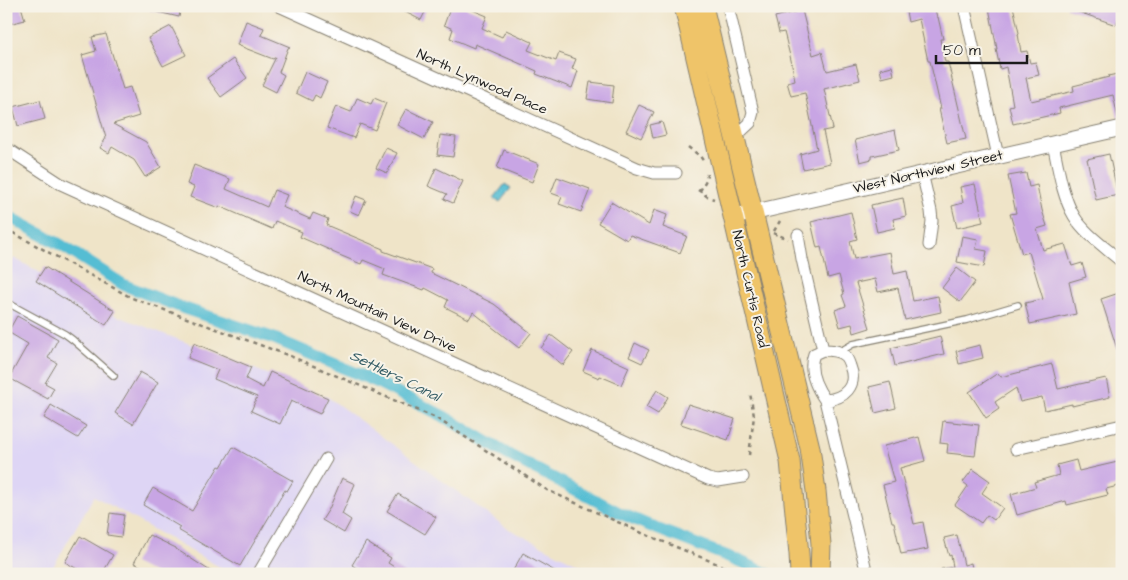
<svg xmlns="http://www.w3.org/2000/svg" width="1128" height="580" font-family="'Architects Daughter',sans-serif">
	<rect width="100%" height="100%" fill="#f7f3e8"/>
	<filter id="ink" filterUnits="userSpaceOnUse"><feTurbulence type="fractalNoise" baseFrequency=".02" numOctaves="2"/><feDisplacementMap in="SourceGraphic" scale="10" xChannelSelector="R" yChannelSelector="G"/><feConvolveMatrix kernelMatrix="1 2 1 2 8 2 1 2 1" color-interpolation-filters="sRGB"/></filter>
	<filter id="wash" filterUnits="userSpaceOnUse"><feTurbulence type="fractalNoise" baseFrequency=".0096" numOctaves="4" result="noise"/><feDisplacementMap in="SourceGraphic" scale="20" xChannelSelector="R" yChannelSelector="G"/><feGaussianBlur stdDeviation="1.12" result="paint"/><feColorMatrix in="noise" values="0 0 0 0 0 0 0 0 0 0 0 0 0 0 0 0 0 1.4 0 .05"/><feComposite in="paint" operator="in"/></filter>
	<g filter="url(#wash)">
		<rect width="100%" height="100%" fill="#efe4c8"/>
		<path fill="#ded5f5" d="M14,258L115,315L329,398L507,528L597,574H232L94,496L49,574H6V272Z"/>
		<path fill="#55bdd3" stroke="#386c78" d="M505,184L511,188L500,202L494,198Z"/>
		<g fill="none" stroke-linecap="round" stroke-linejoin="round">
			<path stroke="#55bdd3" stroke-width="12" d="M6,215L61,245L124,285L183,308L273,338L377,382L443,416L509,455L620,513L655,528L737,560L768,574"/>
		</g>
		<g id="blocks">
			<path fill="#c8a5e4" d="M6,6H21L25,20L9,24L8,18H6Z
				M149,6H181L179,17L149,10Z
				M393,6H428L421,20Z
				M451,6H463L487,16L482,28L502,37L506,30L532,42L528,50L556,61L559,53L576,59L572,69L578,71L572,88L536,74L537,71L475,44L474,48L450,38L453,29L444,25Z
				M905,6H934L937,17H938L943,39H940L945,62H948L966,139L947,143L939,109H941L930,61H928L919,19L908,22Z
				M998,6H1013L1019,33L1018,34L1021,52L1027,51L1030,63L1036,62L1039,75L1026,78L1031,101L1074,91L1073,86L1109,77L1108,76L1122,73V117L1118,118L1113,95L1059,108L1060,113L1013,124L1009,106L1013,105L1006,67L1000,69L996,49H997L989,8Z
				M1067,6H1122V9L1116,25L1067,8Z
				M802,10L813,55L822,52L827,71L856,64L860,80L824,89L833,129L823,131L830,163L803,169L800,154L817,149L805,93L791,96L787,82L795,80L791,60L784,32L779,33L775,17Z
				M246,21L264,28L261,35L290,47L288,48L279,72L284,75L276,92L262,85L276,57L273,59L237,45Z
				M171,26L186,55L163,66L148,38Z
				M106,34L123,89L130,87L139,116L113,124L146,142L161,167L145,177L134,160L112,147L109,153L100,148L106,138L82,55L96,51L92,37Z
				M233,59L247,78L221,97L207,78Z
				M892,66L894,75L882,78L880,69Z
				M305,72L327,82L320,98L315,95L312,101L296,93Z
				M590,82L614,85L612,103L587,99Z
				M357,98L371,104L374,98L386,103L375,130L360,124L354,138L327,128L336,106L351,112Z
				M40,100L45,119L18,126L13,107Z
				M639,105L654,112L641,138L626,131Z
				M406,109L433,122L424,139L397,125Z
				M662,122L666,135L653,138L650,125Z
				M895,130L899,150L872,156V159L860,162L855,140Z
				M440,135L456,137L453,157L437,155Z
				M386,148L397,153L387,173L376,168Z
				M504,150L539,164L532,182L497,168Z
				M1109,154L1118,195L1096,200L1087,159Z
				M194,165L230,179L226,189L267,207L274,190L287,195L282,207L310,219L313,213L328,219L326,225L383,249V251L432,269L431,273L494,304L531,333L519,348L473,312L469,319L445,307L448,300L425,288L424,290L383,275L385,269L363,260L361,264L332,252V251L300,237L302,232L275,221L272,229L219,206V208L190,197L194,187L187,184Z
				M436,168L463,181L453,203L444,199L447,194L428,186Z
				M1026,173L1029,187L1037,185L1042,210L1047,226L1037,229L1043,250L1065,244L1072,266L1082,263L1086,277L1069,282L1076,314L1030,324L1025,303L1043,299L1029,252L1022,254L1010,214L1016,213L1008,176Z
				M557,177L590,189L581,212L559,204L562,197L551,193Z
				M975,184L983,222L957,228L952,206L963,203L960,187Z
				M356,196L366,200L359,215L350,211Z
				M903,198L906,216L893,219L895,228L877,232L871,205Z
				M611,202L649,225L654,210L667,215L663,227L687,236L680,253L630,235L627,240L598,223Z
				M851,212L857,239L850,241L854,259L890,252L894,274L907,271L913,301L938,296L941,312L905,320L898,288L878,292L875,279L856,283L870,328L854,333L852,324L840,327L835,310L846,306L842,295L844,294L839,275L828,278L821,247L817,248L811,222Z
				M962,236L978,239L976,249L987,251L984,267L957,262Z
				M45,267L115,311L106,325L36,281Z
				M957,268L975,282L960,302L942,288Z
				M1119,293L1122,301V357L1120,358L1101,299Z
				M17,316L58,339L48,358L57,363L45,383L54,388L48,399L9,378L28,344L8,332Z
				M551,335L573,352L563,365L541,348Z
				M940,336L944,354L895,366L891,348Z
				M194,343L251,367L246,379L263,388L270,372L328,398L320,414L291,401L280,424L251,411L257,397L214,379L218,370L188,358Z
				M635,343L649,350L642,363L629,357Z
				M980,345L983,358L959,364L956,351Z
				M592,350L629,367L621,385L600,376L599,378L583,371Z
				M1052,364L1058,389L1106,378L1110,397L1072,406V404L1045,410L1042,397L1020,402L1016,388L995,402L999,409L986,418L969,392L998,373L1001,377Z
				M140,372L158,382L133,424L115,413Z
				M890,382L896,408L875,413L869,387Z
				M657,390L668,397L658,414L646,407Z
				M688,404L735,419L728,440L681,424Z
				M51,405L86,426L78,438L44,418Z
				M943,421L979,425L975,456L947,453L948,444L940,443Z
				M919,437L925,461L900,468L914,524L923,522L928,549L901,554L894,522H892L883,485L894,482L884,446Z
				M233,447L293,481L287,491L285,490L240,566L178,530L180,527L143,505L153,488L192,511L219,466L221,467Z
				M1076,460L1079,471L1122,461V485L1106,489L1108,495L1067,505L1066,501L1017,515L1011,494L1036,487L1034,482L1059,475L1057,465Z
				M973,469L990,481L982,493L1003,508L994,520L987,515L981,523L955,505L968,486L963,482Z
				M342,478L355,484L342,514L351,520L344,533L322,520L329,509Z
				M398,494L436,517L425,534L387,511Z
				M110,513L124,515L121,537L107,535Z
				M149,535L176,548V549L215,574H156L134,563Z
				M957,535L964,565L971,563L973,574H942L941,569L953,567L951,555L949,556L944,538Z
				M80,536L113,555L102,574H86L65,562Z
				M366,542L391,558L388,563L405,574H365L352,565Z
				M523,553L560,574H511Z"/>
		</g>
	</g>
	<g filter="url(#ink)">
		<use href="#blocks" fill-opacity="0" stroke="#868072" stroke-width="1"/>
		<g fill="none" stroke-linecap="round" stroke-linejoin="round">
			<g stroke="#868072" stroke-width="8">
				<path id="service" d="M6,302L65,334L73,340L114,376
					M839,352L853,344L967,320L1018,305"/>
			</g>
			<g stroke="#868072" stroke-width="13">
				<path id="minor" d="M279,6L637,168L654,173H676
					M728,6L753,112L750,123L735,137
					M964,6L998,156
					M1053,144C1058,166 1062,196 1074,216C1084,233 1106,248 1122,262
					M6,148L61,184L708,479L718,481L743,477
					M922,173L931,211L932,221L929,245
					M798,235L802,259L823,350
					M823,350C830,350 839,350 845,356C847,358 849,363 850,366C858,386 844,399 825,400C816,387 808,369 814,354Z
					M825,400L867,574
					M1016,449L1122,425
					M258,574L326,459"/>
			</g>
			<g stroke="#868072" stroke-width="17">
				<path id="tertiary" d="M734,217L1122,128"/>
			</g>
			<g stroke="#868072" stroke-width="21">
				<path id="primary" d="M684,6L790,461L799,554L800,574
					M703,6L810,448L816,491L821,544L820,574"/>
			</g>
			<path stroke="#868072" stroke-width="2.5" stroke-dasharray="4 4" stroke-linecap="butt" d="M688,147L700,156L704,162
				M698,190L708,197L714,199
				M700,191L706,180L707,174
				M6,229L132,298L290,356L436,418L547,490L642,533L742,574
				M774,231L780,221
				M773,233L788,239
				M749,455L754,416L750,393"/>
			<use href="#service" stroke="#fff" stroke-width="5.5"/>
			<use href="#minor" stroke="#fff" stroke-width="11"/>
			<use href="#tertiary" stroke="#fff" stroke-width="15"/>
			<use href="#primary" stroke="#efc469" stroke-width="19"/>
		</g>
	</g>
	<g text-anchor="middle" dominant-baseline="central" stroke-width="4" stroke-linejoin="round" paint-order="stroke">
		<g font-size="14" fill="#1c1c1c" stroke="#f7f3e8">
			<text transform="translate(482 82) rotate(24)">North Lynwood Place</text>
			<text transform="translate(928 172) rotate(-13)">West Northview Street</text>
			<text transform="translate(750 289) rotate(77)">North Curtis Road</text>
			<text transform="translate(377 312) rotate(25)">North Mountain View Drive</text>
		</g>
		<g font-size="15" font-style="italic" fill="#335c65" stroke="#f7f3e8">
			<text transform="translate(395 376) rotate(26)">Settlers Canal</text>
		</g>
	</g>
	<rect width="1128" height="580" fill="none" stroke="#f7f3e8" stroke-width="25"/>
	<path d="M936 55v8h91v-8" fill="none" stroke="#1c1c1c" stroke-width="2.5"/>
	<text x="943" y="55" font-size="15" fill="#1c1c1c" stroke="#f7f3e8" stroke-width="4" paint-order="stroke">50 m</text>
</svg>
